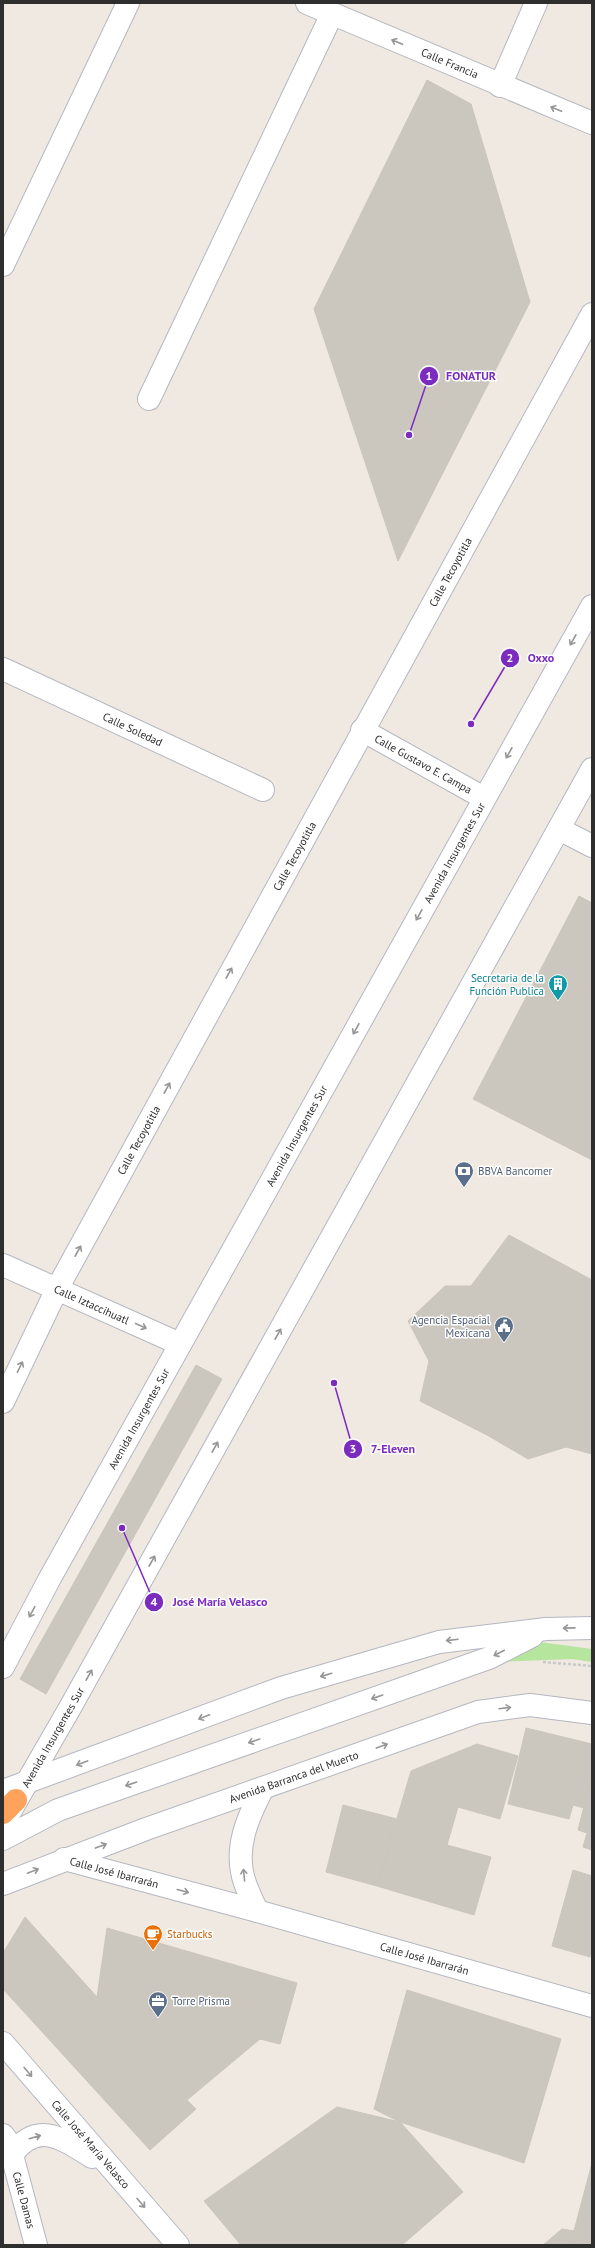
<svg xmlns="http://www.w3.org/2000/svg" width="595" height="2248" font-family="'PT Sans',sans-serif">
	<rect width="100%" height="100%" fill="#efe9e1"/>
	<path fill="#b6e59e" d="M509,1638L592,1649V1662L572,1659L473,1663Z"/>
	<path fill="#cbc7bf" stroke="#cbc5ba" d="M427,80L471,104L530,302L398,561L314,309Z
		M579,896L592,903V1160L473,1099Z
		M509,1235L592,1280V1454L566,1447L528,1459L487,1435L420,1401L429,1361L408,1321L445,1286H471Z
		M196,1365L222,1379L46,1694L20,1679Z
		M526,1728L592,1744V1775L584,1808L573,1805L569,1819L508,1804Z
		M477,1744L518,1756L500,1819L458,1807L447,1845L491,1857L474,1915L377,1886L411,1771Z
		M592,1775V1850L583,1847L587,1833L578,1830Z
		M343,1805L397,1819L377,1886L326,1872Z
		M573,1870L592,1876V1950L590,1957L552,1946Z
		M25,1917L97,1997L107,1928L297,1983L280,2044L260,2039L187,2100L196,2109L150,2150L3,1989V1953Z
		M407,1990L561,2039L524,2163L400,2122L374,2109Z
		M337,2107L400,2122L463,2192L402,2245H241L204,2201Z
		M592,2163V2245H571L574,2231Z
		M562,2229L574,2231L571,2245H543Z"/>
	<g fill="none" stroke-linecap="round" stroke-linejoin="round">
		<g stroke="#b4b7c1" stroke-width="24">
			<g id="street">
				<path id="s1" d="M307,3L592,123"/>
				<path d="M500,86L536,3"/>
				<path d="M3,265L128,3"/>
				<path d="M149,399L332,14"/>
				<path id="s2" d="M3,669L263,790"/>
				<path id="s3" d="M362,730L484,798"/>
				<path d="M559,829L592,846"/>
				<path id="s4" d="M3,1265L180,1344"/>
				<path id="s5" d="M3,1402L57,1289L592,314"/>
				<path id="s6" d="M64,1859L257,1911L592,2006"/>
				<path d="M257,1911C253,1902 248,1892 245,1883C233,1849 248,1817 263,1788"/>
				<path id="s7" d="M3,2043L178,2245"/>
				<path d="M3,2135L11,2146L12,2155"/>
				<path d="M36,2245L12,2155C37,2119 63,2139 92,2157"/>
			</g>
		</g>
		<g stroke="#b4b7c1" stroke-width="24">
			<g id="secondary">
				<path id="s8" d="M3,1667L50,1578L592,606"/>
				<path d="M3,1791L281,1688L439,1642L546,1629L592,1628"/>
				<path id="s9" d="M3,1824L71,1706L592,769"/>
				<path d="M3,1839L58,1810L489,1658L532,1636"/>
				<path id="s10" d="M3,1884L146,1829L478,1712L530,1705L592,1713"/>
			</g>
		</g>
		<g stroke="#c9c9c9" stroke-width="24">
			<path id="highway" d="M3,1813L16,1800"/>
		</g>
		<path stroke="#c9c9c9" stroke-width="2.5" stroke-dasharray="3 2" stroke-linecap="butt" d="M543,1662L592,1666"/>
		<use href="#street" stroke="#fff" stroke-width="22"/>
		<use href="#secondary" stroke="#fff" stroke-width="22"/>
		<use href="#highway" stroke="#ffa35c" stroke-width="22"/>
	</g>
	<defs><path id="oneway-shaft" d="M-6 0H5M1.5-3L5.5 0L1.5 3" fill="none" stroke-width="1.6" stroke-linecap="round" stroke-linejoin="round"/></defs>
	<g stroke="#969696">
		<use href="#oneway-shaft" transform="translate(397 42) rotate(-157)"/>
		<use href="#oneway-shaft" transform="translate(556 109) rotate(-158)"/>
		<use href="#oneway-shaft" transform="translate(573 640) rotate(119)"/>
		<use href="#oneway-shaft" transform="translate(509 753) rotate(119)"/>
		<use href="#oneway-shaft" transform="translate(419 915) rotate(119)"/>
		<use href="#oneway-shaft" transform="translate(229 973) rotate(-61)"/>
		<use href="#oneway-shaft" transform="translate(356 1029) rotate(119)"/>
		<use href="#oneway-shaft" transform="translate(167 1088) rotate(-61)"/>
		<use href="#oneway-shaft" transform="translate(78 1251) rotate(-61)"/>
		<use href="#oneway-shaft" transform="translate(141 1326) rotate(24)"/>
		<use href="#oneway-shaft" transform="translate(278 1334) rotate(-61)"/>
		<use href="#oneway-shaft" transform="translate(20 1367) rotate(-64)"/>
		<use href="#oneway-shaft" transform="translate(215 1447) rotate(-61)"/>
		<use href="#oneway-shaft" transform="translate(152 1561) rotate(-61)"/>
		<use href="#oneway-shaft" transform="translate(32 1612) rotate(118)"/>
		<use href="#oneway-shaft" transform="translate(569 1628) rotate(179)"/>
		<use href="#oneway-shaft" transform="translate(452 1640) rotate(173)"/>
		<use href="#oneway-shaft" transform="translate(499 1653) rotate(153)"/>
		<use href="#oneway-shaft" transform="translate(89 1675) rotate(-61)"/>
		<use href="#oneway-shaft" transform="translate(326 1675) rotate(164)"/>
		<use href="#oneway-shaft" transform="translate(377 1697) rotate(161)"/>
		<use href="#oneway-shaft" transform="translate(505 1708) rotate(-7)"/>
		<use href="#oneway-shaft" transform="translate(204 1717) rotate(159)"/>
		<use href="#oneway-shaft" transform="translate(254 1741) rotate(161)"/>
		<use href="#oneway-shaft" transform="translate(382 1746) rotate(-20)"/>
		<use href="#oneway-shaft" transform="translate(82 1763) rotate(160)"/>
		<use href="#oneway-shaft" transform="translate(131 1784) rotate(161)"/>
		<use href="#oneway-shaft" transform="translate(101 1846) rotate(-20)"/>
		<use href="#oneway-shaft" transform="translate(33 1871) rotate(-21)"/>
		<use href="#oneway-shaft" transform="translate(244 1875) rotate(-96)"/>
		<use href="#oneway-shaft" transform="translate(183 1891) rotate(15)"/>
		<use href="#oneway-shaft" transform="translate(28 2072) rotate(50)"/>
		<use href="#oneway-shaft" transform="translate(35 2137) rotate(-16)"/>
		<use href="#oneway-shaft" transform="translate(141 2203) rotate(49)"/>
	</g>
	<defs>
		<g id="building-pin" transform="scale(1)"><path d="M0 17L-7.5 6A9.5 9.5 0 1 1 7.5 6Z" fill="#0f9aa8" stroke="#fff"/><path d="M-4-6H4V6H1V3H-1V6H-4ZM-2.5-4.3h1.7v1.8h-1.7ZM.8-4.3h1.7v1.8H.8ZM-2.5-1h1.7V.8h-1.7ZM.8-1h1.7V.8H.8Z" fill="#fff"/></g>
		<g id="bank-pin" transform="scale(1)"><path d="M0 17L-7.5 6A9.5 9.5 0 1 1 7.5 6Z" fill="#5c6f8a" stroke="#fff"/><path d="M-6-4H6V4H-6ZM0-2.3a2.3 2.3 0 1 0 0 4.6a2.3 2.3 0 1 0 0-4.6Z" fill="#fff"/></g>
		<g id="civic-pin" transform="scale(1)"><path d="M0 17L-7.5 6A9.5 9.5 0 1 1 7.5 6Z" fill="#5c6f8a" stroke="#fff"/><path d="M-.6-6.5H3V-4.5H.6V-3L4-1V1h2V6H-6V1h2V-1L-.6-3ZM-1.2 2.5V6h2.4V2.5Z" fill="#fff"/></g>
		<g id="cafe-pin" transform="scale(1)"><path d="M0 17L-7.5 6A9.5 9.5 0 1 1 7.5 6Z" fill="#e8710a" stroke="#fff"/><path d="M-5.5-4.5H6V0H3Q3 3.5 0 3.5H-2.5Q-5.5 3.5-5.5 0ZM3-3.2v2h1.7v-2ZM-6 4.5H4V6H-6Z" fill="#fff"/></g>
		<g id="office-pin" transform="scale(1)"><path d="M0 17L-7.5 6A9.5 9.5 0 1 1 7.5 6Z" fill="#5c6f8a" stroke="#fff"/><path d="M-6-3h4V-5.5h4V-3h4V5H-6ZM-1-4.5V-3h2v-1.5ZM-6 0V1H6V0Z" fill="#fff"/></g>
	</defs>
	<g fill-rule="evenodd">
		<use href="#building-pin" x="558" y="984"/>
		<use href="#bank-pin" x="464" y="1171"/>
		<use href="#civic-pin" x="504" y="1326"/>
		<use href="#cafe-pin" x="153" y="1934"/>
		<use href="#office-pin" x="158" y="2001"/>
	</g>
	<g text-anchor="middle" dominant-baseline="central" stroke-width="3" stroke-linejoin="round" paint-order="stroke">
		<g font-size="11" fill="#2e2e2e" stroke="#fff">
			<text stroke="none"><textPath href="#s1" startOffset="155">Calle Francia</textPath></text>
			<text stroke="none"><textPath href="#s5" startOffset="943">Calle Tecoyotitla</textPath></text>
			<text stroke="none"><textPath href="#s2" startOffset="143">Calle Soledad</textPath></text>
			<text stroke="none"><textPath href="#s3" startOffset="70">Calle Gustavo E. Campa</textPath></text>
			<text stroke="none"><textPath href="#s8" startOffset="931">Avenida Insurgentes Sur</textPath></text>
			<text stroke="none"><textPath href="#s5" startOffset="619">Calle Tecoyotitla</textPath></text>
			<text stroke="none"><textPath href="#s8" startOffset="607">Avenida Insurgentes Sur</textPath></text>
			<text stroke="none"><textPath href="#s5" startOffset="295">Calle Tecoyotitla</textPath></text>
			<text stroke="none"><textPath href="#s4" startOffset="97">Calle Iztaccihuatl</textPath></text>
			<text stroke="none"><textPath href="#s8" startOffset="283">Avenida Insurgentes Sur</textPath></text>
			<text stroke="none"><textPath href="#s9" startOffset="100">Avenida Insurgentes Sur</textPath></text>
			<text stroke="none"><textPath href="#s10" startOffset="310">Avenida Barranca del Muerto</textPath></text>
			<text stroke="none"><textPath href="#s6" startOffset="52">Calle José Ibarrarán</textPath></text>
			<text stroke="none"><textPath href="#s6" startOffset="374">Calle José Ibarrarán</textPath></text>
			<text stroke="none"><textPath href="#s7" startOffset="134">Calle José María Velasco</textPath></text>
			<text transform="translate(24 2200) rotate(75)">Calle Damas</text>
		</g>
		<g font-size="11" fill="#0d838f" stroke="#fff" text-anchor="end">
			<text x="544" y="978">Secretaria de la<tspan x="544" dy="13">Función Publica</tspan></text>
		</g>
		<g font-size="11" fill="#4e5e75" stroke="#fff" text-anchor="start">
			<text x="478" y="1171">BBVA Bancomer</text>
			<text x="490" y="1320" text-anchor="end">Agencia Espacial<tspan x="490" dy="13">Mexicana</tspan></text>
			<text x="172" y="2001">Torre Prisma</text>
		</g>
		<g font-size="11" fill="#c56008" stroke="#fff" text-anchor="start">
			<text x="167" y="1934">Starbucks</text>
		</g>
	</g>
	<path fill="none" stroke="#7b2cbf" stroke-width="1.5" d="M409 435L429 376M471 724L510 658M334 1383L353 1449M122 1528L154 1602"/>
	<g fill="#7b2cbf" stroke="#fff" stroke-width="1.5">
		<circle cx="409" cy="435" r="4"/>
		<circle cx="471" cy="724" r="4"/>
		<circle cx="334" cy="1383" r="4"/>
		<circle cx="122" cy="1528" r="4"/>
		<circle cx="429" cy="376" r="10"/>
		<circle cx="510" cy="658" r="10"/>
		<circle cx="353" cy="1449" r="10"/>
		<circle cx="154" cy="1602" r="10"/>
	</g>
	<g font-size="12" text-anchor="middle" font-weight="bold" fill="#fff">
		<text x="429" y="380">1</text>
		<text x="510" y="662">2</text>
		<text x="353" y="1453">3</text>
		<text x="154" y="1606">4</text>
	</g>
	<g font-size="12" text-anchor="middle" font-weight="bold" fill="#7b2cbf" stroke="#fff" stroke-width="3" stroke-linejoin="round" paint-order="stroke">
		<text x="471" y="380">FONATUR</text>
		<text x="541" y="662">Oxxo</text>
		<text x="393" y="1453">7-Eleven</text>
		<text x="220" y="1606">José María Velasco</text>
	</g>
	<rect width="595" height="2248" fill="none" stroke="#2e2e2e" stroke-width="8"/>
</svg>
